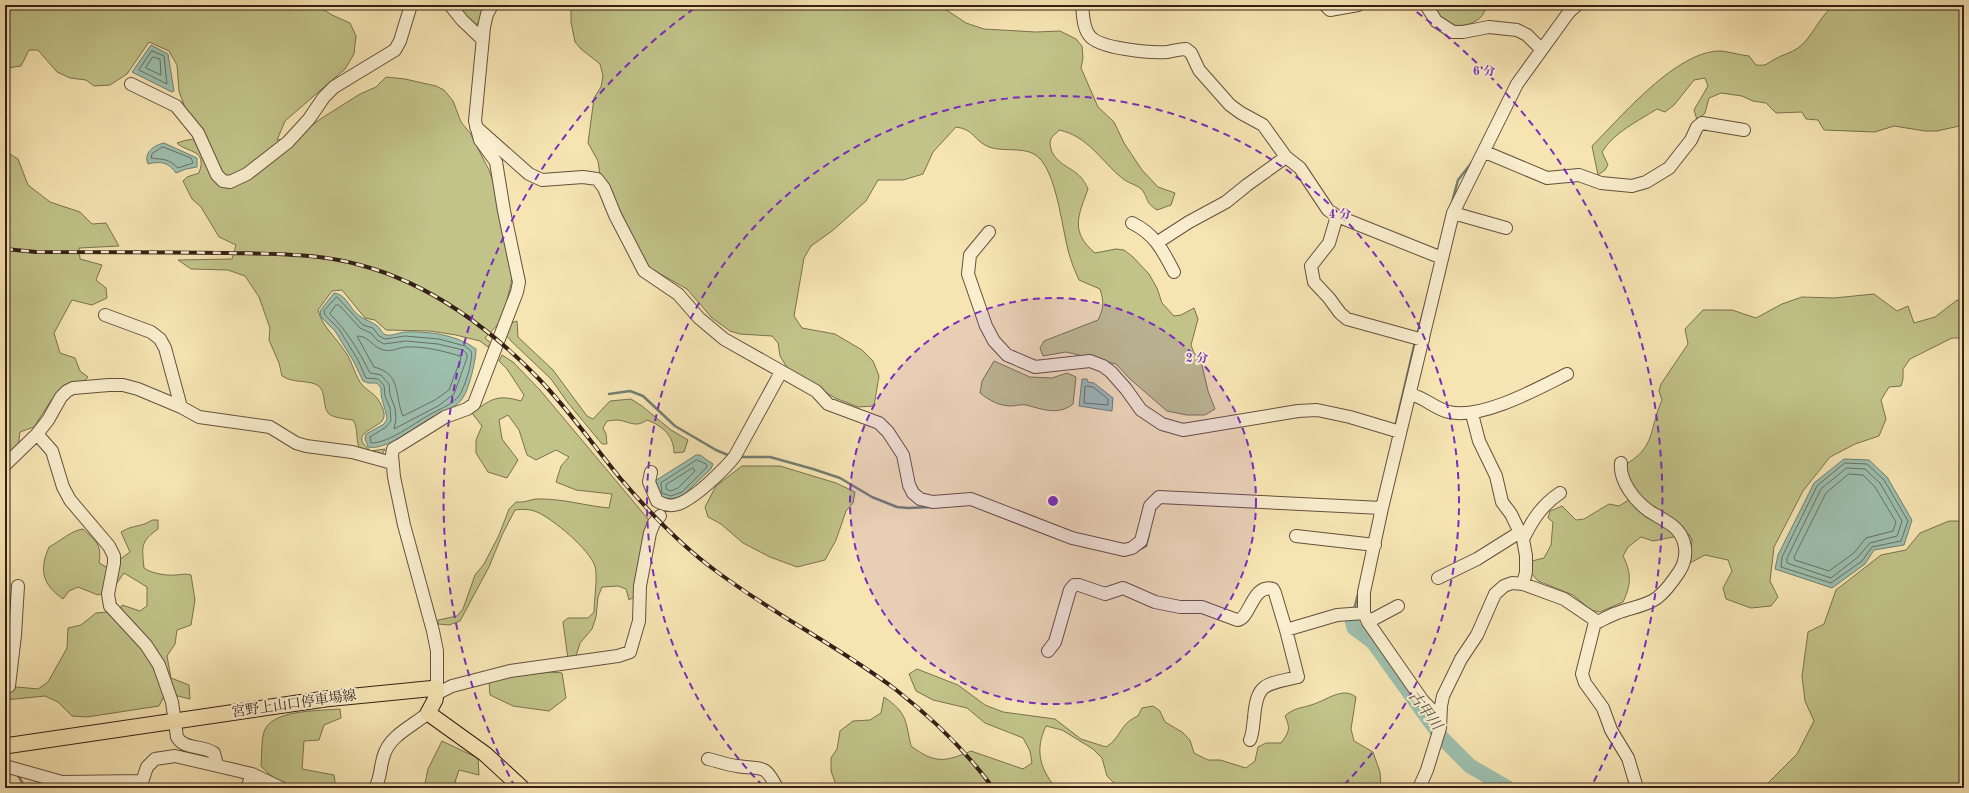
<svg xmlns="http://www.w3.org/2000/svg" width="1969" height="793" font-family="'Old Standard TT','Noto Serif JP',serif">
	<rect width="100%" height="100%" fill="#f6e5b3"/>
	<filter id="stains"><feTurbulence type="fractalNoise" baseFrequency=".005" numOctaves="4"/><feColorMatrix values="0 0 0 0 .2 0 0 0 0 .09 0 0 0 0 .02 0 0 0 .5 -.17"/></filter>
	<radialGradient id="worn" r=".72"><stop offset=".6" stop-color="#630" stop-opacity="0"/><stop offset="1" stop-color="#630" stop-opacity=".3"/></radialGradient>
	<path fill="#c1c389" stroke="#7b7150" d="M5,5H316L332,15L350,23L356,36L354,54L345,69L285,121L277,140L293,138L322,118L360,94L376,87L386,77L405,79L436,86L444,90L453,101L461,122L470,133L489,170L501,203L513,268L511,284L502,320L485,338L491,343L488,347L480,341L456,335L430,331L386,330L375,320L365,318L342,290L332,291L318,310C322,327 337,338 346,353C353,363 355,377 363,386C368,391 375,394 379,401C382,406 387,415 382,421C374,430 348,434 371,451L385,449L382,455L360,450C355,440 359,429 353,420C346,419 334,418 329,414C321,406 328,389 315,384C304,380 293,383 282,376L279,363L269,340L270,328L259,297L245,276L228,270L191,269L178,260L232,259L236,245L219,237L201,207L192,199L183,181L187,177L199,173C208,149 187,153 177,143C186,139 194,140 205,136L185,108L179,91L177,65L169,51L149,42L127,74L110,85L94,86L86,80L70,78L57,72L38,50H29L21,66L8,68L5,67Z
		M457,5H489L482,19L476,25L470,22Z
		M571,5H939L966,23L984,29L1036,32L1060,31L1076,39L1082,46L1083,58L1081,68L1098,107L1114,122L1124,143L1142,170L1158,187L1175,193L1171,205L1157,210C1146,203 1149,201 1143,191C1139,185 1127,183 1122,178C1101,161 1088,136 1059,130C1057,133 1052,136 1051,139C1048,145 1053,156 1057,159C1069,171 1080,170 1088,189C1078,216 1070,232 1095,253L1116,249L1124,250L1133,257L1149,274L1157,288L1162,303L1174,316L1181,315L1194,308L1198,319L1191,345L1194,353L1201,361L1208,391L1215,409L1205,415H1187L1167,411L1130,379L1116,364L1066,352L1043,356L1040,348L1044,341L1098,320C1104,308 1104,302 1100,289L1079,280C1076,273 1073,267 1071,260C1062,236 1058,167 1034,154C1021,147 1003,152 989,147C974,141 974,129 956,127L933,152L923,174L903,180H878L866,201L832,231L811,246L804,258L794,316L802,328L835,334L862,350L873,361L879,376L874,406L858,407L835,398L788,369L780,356L778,343L772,336L740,334L730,331L712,318L687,289L650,268L640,253L622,214L600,175L598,161L588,143L594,98L601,87L603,76L600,64L581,49L575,42L571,22Z
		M1430,5H1486C1485,25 1455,31 1441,20C1437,16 1433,10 1430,5Z
		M1831,5H1964V125L1937,131H1925L1894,126L1875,132L1824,130L1818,120L1806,119L1802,112L1776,113L1766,103L1753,101L1742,96L1721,93L1709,98L1705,113L1697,120L1694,110L1708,86L1705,78L1694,80L1674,105L1665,112L1657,109C1638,121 1613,133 1602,152L1608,165L1605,170L1598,175L1592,146C1621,117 1677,50 1721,51C1730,52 1740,55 1749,56L1756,65C1767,66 1766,64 1775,59C1782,55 1791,53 1798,48C1812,38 1818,19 1831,8Z
		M5,151L18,159L28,185L50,202L80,212L92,224L106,223L119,246L79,248L80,259L102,265L96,280L106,288L107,298L92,305L72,300L54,333L60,353L75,358L80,371L88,377L83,383L67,386L52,399L34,427L20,432L18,447L5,457Z
		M1874,294L1897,311L1908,306L1914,323L1935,317L1957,300L1961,302L1964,301V338H1952L1910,359L1903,369V379L1901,386L1889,387L1881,400L1886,419L1879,436L1855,444L1830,457L1803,491L1774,547L1770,581L1778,597L1771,606L1751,608L1726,599L1723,588L1732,571L1728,560L1705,555L1690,563L1692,540L1689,534L1653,541L1641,537L1628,547L1623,556C1632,574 1631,585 1623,602L1600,612L1591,610L1573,595L1538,581L1531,573L1532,561L1544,558L1551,545L1553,522L1548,518L1550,511L1562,506L1576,520L1584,519L1609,504L1619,506L1637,495L1623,466C1657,447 1648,431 1662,400L1659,391L1661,384L1688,344L1685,329L1703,310H1732L1756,318L1782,304L1802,297L1834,298Z
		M517,321L518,337L553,370L587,416L593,419L610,401L631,399L642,406L671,430L688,440L684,452L674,453C674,436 663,426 647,420C635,429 627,420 616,420C613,420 610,421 607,421L603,428L606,434L607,444H602L568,403L551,379L511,341L506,335L511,323Z
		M502,355L513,362L540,390L648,519L650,524L634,597L629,600L626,589L618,586L602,587L598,597L596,617L592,629L580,643L575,659H568L563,622L568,618H588L594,612C594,600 598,577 595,566C589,549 553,519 537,512C530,509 522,509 515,510L502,535L489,567L460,621L449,625L438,624V620L457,616L463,609L475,575L484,564L499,535L509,509L516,502C527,503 532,498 541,499C564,499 587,506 609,508L612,494L576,490L556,482L561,466L569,457L556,450L536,460L527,455L519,430L508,415L499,420L502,439L518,460L507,478L488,472L476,453V440L482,426L472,413C491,399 497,394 521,401L524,395L507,369L499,361Z
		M994,361L1030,377L1052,378L1067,373L1076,377L1073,404C1058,416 1042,409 1026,405C1021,404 1016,406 1011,406C999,406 989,400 980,393L982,381Z
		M742,466H780L836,483L855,492L853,503L846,511L836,540L825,560L797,567L770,557L743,543L721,524L708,517L705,507L716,486Z
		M152,520H158V529C140,542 142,546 144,568C150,573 167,576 175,575C181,575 184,573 191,575L195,600L191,625L177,630L175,644L167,656L171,678L189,685L190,699L178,696L163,698L159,706L87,717L72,716L58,702L45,696L5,700V692L17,687L38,689L48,682L67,648L68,628L81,625L96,613L119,611L122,605L140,611L147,606V587L124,573L112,590L98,595L78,587L69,591L63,599C42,584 39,570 49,547C61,541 70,531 83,529C96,541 102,544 99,563L108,568L130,552L121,532C134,524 140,528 152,520Z
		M1949,521H1964V788H1763L1797,754L1814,721L1805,701L1802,676L1808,632L1824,624L1836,590L1881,555L1906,550L1920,533Z
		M917,669L958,685L985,705L1003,712L1055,719L1081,739L1106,747C1122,737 1119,724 1138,716L1142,708L1153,706L1160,711L1165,722L1182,732L1190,740L1194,753L1208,760H1220L1246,768L1255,761L1258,747L1266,743H1281C1289,732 1291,729 1285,716C1293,708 1302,708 1311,705C1326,701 1342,686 1356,697L1351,729L1354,741L1373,752L1380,772L1381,788H1119L1107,776L1102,758L1093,749L1062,730L1046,726C1035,749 1039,768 1056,788H841L836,785L831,771V758L837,749L840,731L853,721L870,720L881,713L884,697C907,713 905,719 911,746C935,764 945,762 971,751L1023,769L1032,763L1030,751L1023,738L985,723L967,708L933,700L916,691L909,674Z
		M551,672L562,673L566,698L549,711L513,706L490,695L489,682L507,677Z
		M340,709L341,718L324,725L319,740L304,741L302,769L334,775L336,788C304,788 284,792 261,766C262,756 261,742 264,732C271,709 320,711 340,709Z
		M442,741L478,758L479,775L459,770L455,782L463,788H424L428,769Z"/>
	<path fill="#9dbfae" stroke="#737f71" d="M151,45L168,54L174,91L172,92L132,72Z
		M164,143L197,158V167L186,169L176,173C168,162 161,161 148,164C143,153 154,145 164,143Z
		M334,293C345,294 349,306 356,313C363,320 369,320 376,325C381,328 382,335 387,335C393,336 400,332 406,332C429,331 457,335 476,349C476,360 469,390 462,399C456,408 441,413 431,418C416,426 386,451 368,447L365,439L366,434L384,424L387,419C386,408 380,399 381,388L377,383H368L363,381L354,362L335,331L321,317L320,311Z
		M1082,379H1087L1088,382L1094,383L1113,398L1112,411L1079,406Z
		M696,455H700L713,464L711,469L679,499L670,500L660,496L655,481Z
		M1844,459L1869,460L1887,477L1912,520L1904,545L1874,550L1865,564L1832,588L1775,569L1778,555L1814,483Z"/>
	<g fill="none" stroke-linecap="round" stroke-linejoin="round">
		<path stroke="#696f62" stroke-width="1" d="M152,51L164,56L167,84L139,70Z
			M153,57L160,59L161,75L146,68Z
			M163,147L191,158L193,163L178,168C167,158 165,160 151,158L152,154Z
			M337,297L363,325L373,328L379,336L385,339L405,336L439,339L465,346L471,351C474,358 464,391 458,397C450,406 439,409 429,415C413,424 389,443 371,443L370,437L386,427L391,421L390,408L385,396L384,385L378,379L366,378L358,360L339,329L325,315L324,311Z
			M336,305H339L360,328L371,333L377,340L384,344L406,341L438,344L463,350L467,354V358L454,394L438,406L394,429L396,419L395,408L390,395L389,384L381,375L370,373C359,351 347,331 330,314Z
			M358,336C369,336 373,348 384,350C391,352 398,348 405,347C424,346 443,351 460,356L461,358L449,390L435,400L403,416C394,395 402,374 374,367L358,338Z
			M1087,386L1093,387L1108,399V405L1084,403L1085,387Z
			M697,460L706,464L707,467L682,492L671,496L662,493L661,483Z
			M1845,463L1867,464L1884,480L1908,521L1901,541L1872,547L1862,561L1831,583L1781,567L1782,557L1817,486Z
			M693,468L695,471L678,488L671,491L666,489V485Z
			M1847,468L1865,469L1880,483L1902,521L1897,536L1870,543L1858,557L1831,578L1787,563V558L1821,489Z
			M1849,474L1863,475L1875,487L1896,522L1893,531L1866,538L1854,553L1829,571L1795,560L1794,557L1826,493Z"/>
		<path stroke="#737f71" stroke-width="2.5" d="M1452,202L1458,180L1473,161
			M1417,335L1426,302
			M609,394L630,391L643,396L675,426L716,450L730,456
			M1396,423L1415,342
			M739,457H770L813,469L840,478L872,497L897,507L908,508L932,507
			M1137,551L1146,546L1149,534
			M1354,610L1359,590
			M17,774L22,782L23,788"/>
		<path stroke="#9dbfae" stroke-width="15" d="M1352,620L1354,628L1373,642L1442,738L1470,766L1508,788"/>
		<g stroke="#65503d" stroke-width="14">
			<path id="minor" d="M450,5L462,20L482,39
				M1082,5C1083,15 1083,27 1089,35C1098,49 1152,53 1167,52C1173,51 1180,49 1186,49L1191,53L1199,70L1230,105L1241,113L1263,125L1286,157L1300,168L1328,210L1337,216L1442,258
				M1325,5L1330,10L1358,5
				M1426,5L1436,21L1453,32H1463L1489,27L1517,30L1527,35L1541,49
				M131,84L176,106L198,133L217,175L223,181L230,182L247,174L288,142L309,119L324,97L334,87L395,50L400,41L411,5
				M476,127L529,174L542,180L583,177L597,179L604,188L615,215L644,271L678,294L699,318L724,339L816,391L828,404L879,423L888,432L903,455L909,485L913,493L920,499L933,502L971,499L1072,538L1124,550L1132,548L1141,541L1150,506L1159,497L1382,508
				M1485,152L1547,178L1579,175L1601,183L1632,186L1646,182L1669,168L1691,140L1697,127L1702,123L1744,130
				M1453,213L1506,228
				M1337,216L1329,243L1311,266L1314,282L1329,298L1340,313L1347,319L1423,340
				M1132,223C1155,234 1163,251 1174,272
				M989,232L970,255L968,274L986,326L994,341L1007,355L1035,367L1090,361L1103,366L1111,372L1126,389L1141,410L1162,424L1183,430L1298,411L1317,410L1350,417L1400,432
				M1158,242L1189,222L1226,202L1247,185L1286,157
				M105,315L151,332L160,339L165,348L181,407
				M1410,394C1424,397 1435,409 1449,412C1481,420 1537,389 1567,374
				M1472,414L1479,441L1496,476L1502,502L1511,514L1523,539L1526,556V572L1523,584
				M37,434L52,451L63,487L70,500L109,546L114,556V563L108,594L110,606L146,645L159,665L172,702L177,737C184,750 203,745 214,753L217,765
				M5,465L37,434L48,420L61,397L67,391L73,388L109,385H123L138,389L181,407L199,417L270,427L296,443L306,446L352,452L392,463
				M651,472L649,482L657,501C664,505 670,507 678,504C694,499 724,470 735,456L781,372
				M1296,536L1375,545
				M1523,539C1533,519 1542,505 1560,493
				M1438,578L1477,559L1520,532
				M1368,622L1398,606
				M1595,622L1582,674L1585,683L1603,708L1611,730L1628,758L1637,788
				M1048,651L1055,642L1070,590L1074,585H1079L1105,594L1123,588L1155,602L1180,607H1202L1237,620C1250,620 1252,583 1273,589L1275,593L1286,630L1337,615L1364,613
				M5,687L9,686L15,635L18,586
				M437,688V651L433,631L404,525L394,477L392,455L393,449L400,445L445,417L467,409L474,404L517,292L519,282L504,211L496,162L480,140L475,121L484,27L487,14L492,5
				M436,694L452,686L510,671L618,656L630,652L639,621L640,586L650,533L654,523L660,516
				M1440,718L1423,701L1368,622L1364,613V592L1382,508L1453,213L1517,84L1569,12L1577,5
				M1250,740C1253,733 1253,725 1254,718C1257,682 1265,685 1298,677L1286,630
				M708,759C718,761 727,765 737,766C761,770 764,762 777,788
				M5,766L62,782L142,781
				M140,788L147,767L155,759L175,756L252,774L281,788
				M247,788L252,774
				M375,788C381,778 380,766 384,755C390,735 413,726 428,713
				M1419,788L1427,770L1440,728L1441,706L1443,696L1461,659L1477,635L1495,594L1504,586L1512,583L1523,584L1564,599L1598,622C1604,619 1611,615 1617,613C1630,608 1646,606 1657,598C1666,591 1673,581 1679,572C1689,557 1687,537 1673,526C1665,520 1657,516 1649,511C1635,501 1619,481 1621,463"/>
		</g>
		<g stroke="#351f16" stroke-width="17">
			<path id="major" d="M5,746L325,699L437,688L435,700L428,713L485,754L522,788"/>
		</g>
		<use href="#minor" stroke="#f9eece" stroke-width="12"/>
		<use href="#major" stroke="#f6e5b3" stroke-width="15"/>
		<g stroke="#351f16" stroke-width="4">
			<path id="rail" d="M5,249L36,252C100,252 164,252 228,253C271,254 318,253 360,265C429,283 491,329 539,379C569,410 593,445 620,478C649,512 680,545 716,571C773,614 838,646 895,689C931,717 966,751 993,788"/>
		</g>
		<use href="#rail" stroke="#f9eece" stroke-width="2.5" stroke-dasharray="8" stroke-linecap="butt"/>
	</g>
	<circle cx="1053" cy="501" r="203" fill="#7b2cbf" fill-opacity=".12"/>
	<g fill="none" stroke="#7b2cbf" stroke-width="2" stroke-dasharray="7 5">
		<circle cx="1053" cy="501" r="203"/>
		<path d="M763 786A406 406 0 1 1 1343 786"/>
		<path d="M515 787A609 609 0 0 1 699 5M1407 5A609 609 0 0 1 1591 787"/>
	</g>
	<g text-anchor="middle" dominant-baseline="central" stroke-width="4" stroke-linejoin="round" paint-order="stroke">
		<g font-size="14" fill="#351f16" stroke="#f9eece">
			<text transform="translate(294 704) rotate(-8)">宮野上山口停車場線</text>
		</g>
		<g font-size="15" font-style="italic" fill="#544f44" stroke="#f9eece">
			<text transform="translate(1424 711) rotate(53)">古甲川</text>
		</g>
	</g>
	<circle cx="1053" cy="501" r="6" fill="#7b2cbf" stroke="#f9eece" stroke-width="2"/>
	<g font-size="12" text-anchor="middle" font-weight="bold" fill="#7b2cbf" stroke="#f9eece" stroke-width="4" stroke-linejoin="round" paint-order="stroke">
		<text x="1484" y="75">6 分</text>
		<text x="1340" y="218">4 分</text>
		<text x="1197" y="362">2 分</text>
	</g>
	<rect width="1969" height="793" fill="none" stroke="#f6e5b3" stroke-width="20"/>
	<rect x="6" y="6" width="1957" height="781" fill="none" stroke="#351f16" stroke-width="2"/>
	<rect x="10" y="10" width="1949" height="773" fill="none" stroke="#351f16"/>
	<rect width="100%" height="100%" filter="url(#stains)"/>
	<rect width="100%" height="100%" fill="url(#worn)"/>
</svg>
